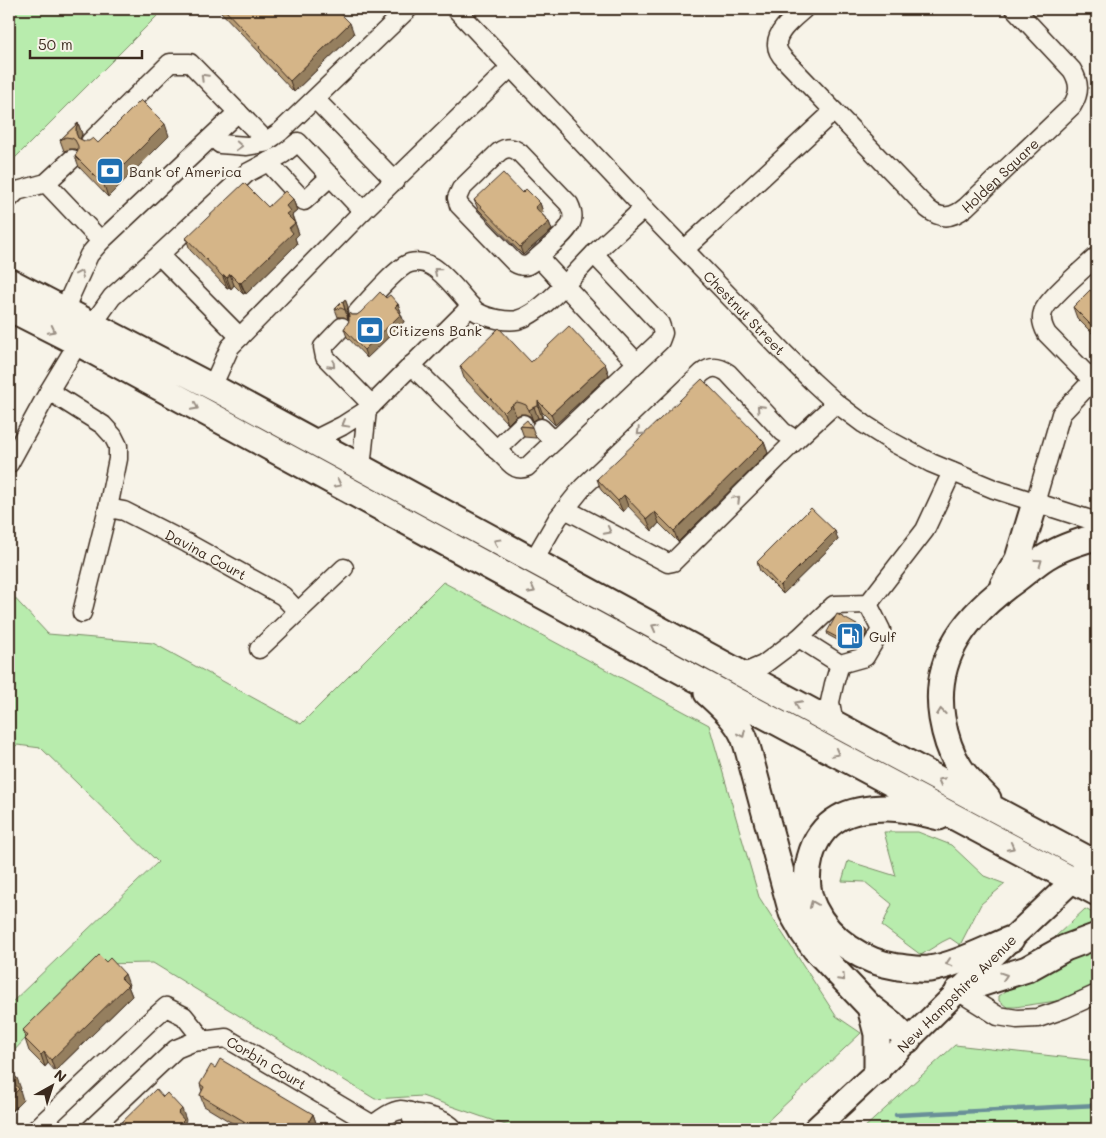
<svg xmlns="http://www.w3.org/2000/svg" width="1106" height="1138" font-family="Mali,sans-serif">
	<rect width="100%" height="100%" fill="#f7f3e8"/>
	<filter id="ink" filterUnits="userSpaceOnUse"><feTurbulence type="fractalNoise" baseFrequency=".02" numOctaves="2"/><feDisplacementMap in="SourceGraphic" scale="10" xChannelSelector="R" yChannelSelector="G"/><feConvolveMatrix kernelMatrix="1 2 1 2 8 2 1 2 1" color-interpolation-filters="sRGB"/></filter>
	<g filter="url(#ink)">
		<path fill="#b8ecad" stroke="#7a8b66" d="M9,9H164L9,164Z
			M443,582L709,725L759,897L836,1016L861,1033L759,1129H517L422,1096L375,1099L153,963L96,964L9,1056V1005L158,862L41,748L17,745L9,751V592L48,634L153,643L301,724Z
			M884,832H918L951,845L984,876L1005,884L981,904L960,945L950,938L942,942L921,955L882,926L892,904L865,882L842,881L848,861L896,876Z
			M1085,909L1097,915V927L1057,940L1055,937Z
			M1097,943V987L1077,998L1015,1007H1007L999,1001V996L1016,984Z
			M955,1045L1097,1061V1129H863Z"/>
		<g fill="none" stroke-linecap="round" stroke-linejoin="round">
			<path stroke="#698f98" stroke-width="4.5" d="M896,1115L1097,1105"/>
			<g stroke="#3b2a1e" stroke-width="21">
				<g id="minor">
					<path id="s1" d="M456,9L644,208L784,353L812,381L836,403L864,424L894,443L931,463L994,489L1097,522"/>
					<path id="s2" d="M804,9C794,18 776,31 777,45C777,51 781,56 785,60L928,209C941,220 953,218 966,207L1072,106C1080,93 1080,83 1072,70L1015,9"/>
					<path d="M315,99L395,181"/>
					<path d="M213,137L220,144L247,146L264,143L280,132L408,9"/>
					<path d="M90,142L170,63H190L267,142"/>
					<path d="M268,162L304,201L331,176"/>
					<path d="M46,183L101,241"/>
					<path d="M9,199L17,191L46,183L72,159"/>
					<path d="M685,249L834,111"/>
					<path d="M159,255L240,337"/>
					<path d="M1097,256C1086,267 1047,299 1043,312C1040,320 1043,327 1047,334L1097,385"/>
					<path d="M538,257C546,250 567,233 571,223C574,217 572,210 569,204L520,153C513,147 506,147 499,152L461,189L457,198L459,205L515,263C525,269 530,265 538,257L637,363"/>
					<path d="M64,310L89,255L101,241L238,112"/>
					<path d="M357,313C367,302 398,266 410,263C418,261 427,263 433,267C446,275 460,294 471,306"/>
					<path d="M92,325L112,297L159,255L247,173L283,154L298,142L363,211"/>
					<path d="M342,327L323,347L325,357L372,405"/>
					<path d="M411,365L510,463C515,468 520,470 527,467L660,341L663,333L660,324L594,254"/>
					<path d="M212,387L230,347L363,211L511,67"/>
					<path d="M49,391L103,425L113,436L118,446V459L108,508L82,613"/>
					<path d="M367,410L471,306C473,308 476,312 479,313C488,318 507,322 517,320C542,314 574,274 593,255C609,239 627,224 644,208"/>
					<path d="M541,428L554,441"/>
					<path d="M312,441L342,426L367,410L361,468"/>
					<path d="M496,450L523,424"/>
					<path d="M9,464L49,391L78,343"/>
					<path d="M1035,503L1061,414L1093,380"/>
					<path id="s3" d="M108,508L124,511L187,543L283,596L298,612"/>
					<path d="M565,509L668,563L673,562L796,440L836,403"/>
					<path d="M533,561L558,518L583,487L702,373C711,366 718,366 728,373L783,432L796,440"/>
					<path d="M799,638L840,664L865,657L881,630L868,604"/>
					<path d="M259,649L344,568"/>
					<path d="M742,674L763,665L799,638L834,605L868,604L925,530L952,472"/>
					<path d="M834,724L830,702L834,684L840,664"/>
					<path d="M958,991L998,1016L1017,1019L1038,1018L1064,1009L1097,994"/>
					<path d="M410,1112L415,1129"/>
					<path d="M373,1125C381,1119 391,1111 401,1110C405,1110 410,1112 413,1113C427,1116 444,1118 454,1129"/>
					<path d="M36,1129L149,1022L166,1007L184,1016L204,1041"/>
					<path id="s4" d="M91,1129L176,1049L193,1042L226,1038L373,1125L374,1129"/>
				</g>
			</g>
			<g stroke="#3b2a1e" stroke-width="26">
				<g id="major">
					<path id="s5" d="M815,1129L877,1071L1011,939L1086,868"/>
				</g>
			</g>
			<g stroke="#3b2a1e" stroke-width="29">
				<path id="highway" d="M9,281L222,392L742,674L1097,864
					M9,308L78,343L685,673L1097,893
					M1003,585L1018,559L1035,503
					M707,693C721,706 736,719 744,737C747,745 749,753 751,761L792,913L804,934L815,949L870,1007L892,1024L908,1040
					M988,799C979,789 967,779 960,768C950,753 945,736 942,718C932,655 969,613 1017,579C1028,571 1039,560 1051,554C1063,547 1083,540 1097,537
					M939,817C923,813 904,808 887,808C872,808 853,810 839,818C809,835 800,878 814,908C830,941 864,962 898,967C908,968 918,970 929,969C954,966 986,949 1011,939
					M958,991L1027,969L1065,948L1097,936
					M870,1007L877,1034V1071"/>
			</g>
			<use href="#minor" stroke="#f7f3e8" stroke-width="18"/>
			<use href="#major" stroke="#f7f3e8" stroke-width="22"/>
			<use href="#highway" stroke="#f7f3e8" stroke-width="25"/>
		</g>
		<path fill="#b79c75" stroke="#3b2a1e" d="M219,9H336L354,34L294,92L263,59L261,54L220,11Z
			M78,123L82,134L80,139L84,141L98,143L169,136L108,197L79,167L75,156L78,151L76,149H70L64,151L60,140Z
			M522,193L540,203L543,212L541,213L549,222L552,230L523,255L478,209L474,200Z
			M293,199L297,211L292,215L299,234L295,238L297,244L246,294L245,293L243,294L234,285L231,289L229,287L227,288L190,250L186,238L268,207Z
			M1097,295V338L1077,318L1073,307Z
			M386,298L398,304L401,312L400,313L404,322L367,358L347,337L344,329L349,321L348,313L352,315H357Z
			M345,299L348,307L347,311L348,319L344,317H338L335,309Z
			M531,362L605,364L609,375L555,425L542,412V418H538L533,421L530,416L525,414H521L516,416L508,424L464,378L460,366Z
			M520,426L532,427L536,438L524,437Z
			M764,442L768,453L678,542L659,523L652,531L628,506L623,512L601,490L597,479Z
			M835,531L838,540L783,594L760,571L757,562Z
			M827,632L867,633L858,648L854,649L828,635Z
			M129,985L128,986L132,996L55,1071L48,1063L45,1067L29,1051L25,1039L26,1038L23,1030Z
			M200,1084L313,1114L317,1126L315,1129H242L204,1106L200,1095L202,1091Z"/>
		<path fill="#957f5f" stroke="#3b2a1e" d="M350,23L354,34L294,92L290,81Z
			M78,123L82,134L80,140V144L76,133V128Z
			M165,124L169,136L108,197L104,185Z
			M293,199L297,211L292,215L294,222L290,226L286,214V206Z
			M540,203L543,212L538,216L535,207Z
			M549,222L552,230L523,255L520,247Z
			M295,223L299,234L295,238L297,244L246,294L241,283Z
			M230,274L234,285L231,289L227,278Z
			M224,275L229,287L227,288L223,277Z
			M240,282L245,293L243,294L239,283Z
			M345,299L348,307L347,311L348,319L343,303Z
			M398,304L401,312L398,316L395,307Z
			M401,314L404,322L367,358L364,350Z
			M605,364L609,375L555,425L551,414Z
			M538,401L542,412V418L538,406Z
			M512,405L516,416L508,424L504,413Z
			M534,407L538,418L533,421L529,410Z
			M764,442L768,453L678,542L674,531Z
			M624,495L628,506L623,512L618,501Z
			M655,512L659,523L652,531L647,519Z
			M835,531L838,540L783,594L780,586Z
			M866,630L867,633L858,648L857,645Z
			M125,974L129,985L128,986L132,996L55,1071L51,1060Z
			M44,1052L48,1063L45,1067L41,1055Z
			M17,1078L21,1089L20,1090L23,1100L9,1114V1099L13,1082Z
			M182,1109L186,1120L185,1122L188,1129H175L178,1113Z
			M313,1114L317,1126L315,1129H310L308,1123Z"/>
		<path fill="#d5b588" stroke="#3b2a1e" d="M224,9H336L350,23L290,81L259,48L260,47Z
			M141,100L165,124L104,185L75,156L78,151V146L75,140L72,138L66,137L60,140L78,123L76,128V133L78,138L84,141H89L93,138L98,143Z
			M503,173L522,193L526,189L540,203L535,207L549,222L520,247L474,200Z
			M244,183L268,207L285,191L293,199L286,206L290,211L286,214L295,223L289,228L293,233L241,283L240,282L239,283L230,274L227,278L224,275L223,277L186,238Z
			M1090,290L1096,296L1097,295V331L1073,307Z
			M380,292L386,298L390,295L398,304L395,307L401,314L364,350L344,329L349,321V316L348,313L352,315H357L361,312Z
			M345,299L343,303L345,310L341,308L335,309Z
			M569,326L605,364L551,414L538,401V406L534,407L529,410L526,405L521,403L517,402L512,405L504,413L460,366L499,328L531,362Z
			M702,379L764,442L674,531L655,512L647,519L624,495L618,501L597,479Z
			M527,420L532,427L520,426Z
			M811,508L835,531L780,586L757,562Z
			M837,614L866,630L857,645L853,646L827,632Z
			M99,955L106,962L110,958L125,974L121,978L128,985L51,1060L44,1052L41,1055L25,1039L28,1036L23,1030Z
			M220,1059L313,1114L308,1123L313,1125L310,1129H257L200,1095L204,1087L200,1084L211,1065L215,1068Z
			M9,1070L17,1078L13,1082L19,1089L9,1099Z
			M156,1089L163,1097L167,1093L182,1109L178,1113L184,1120L175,1129H115Z"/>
		<defs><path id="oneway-chevron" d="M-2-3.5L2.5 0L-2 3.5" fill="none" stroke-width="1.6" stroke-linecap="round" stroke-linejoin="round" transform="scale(1.25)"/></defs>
		<g stroke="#998e83">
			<use href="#oneway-chevron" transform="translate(204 77) rotate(-135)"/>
			<use href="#oneway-chevron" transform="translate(239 146) rotate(4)"/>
			<use href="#oneway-chevron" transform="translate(437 271) rotate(-140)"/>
			<use href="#oneway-chevron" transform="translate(80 274) rotate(-65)"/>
			<use href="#oneway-chevron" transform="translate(52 330) rotate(27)"/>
			<use href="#oneway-chevron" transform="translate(332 365) rotate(45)"/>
			<use href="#oneway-chevron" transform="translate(195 407) rotate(28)"/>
			<use href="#oneway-chevron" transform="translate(760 408) rotate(-133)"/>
			<use href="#oneway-chevron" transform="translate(345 424) rotate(151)"/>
			<use href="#oneway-chevron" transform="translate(640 432) rotate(136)"/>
			<use href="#oneway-chevron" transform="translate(338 484) rotate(28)"/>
			<use href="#oneway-chevron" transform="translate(737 499) rotate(-45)"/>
			<use href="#oneway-chevron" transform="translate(608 531) rotate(28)"/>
			<use href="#oneway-chevron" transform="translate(497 542) rotate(-151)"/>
			<use href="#oneway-chevron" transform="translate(1039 562) rotate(-36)"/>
			<use href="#oneway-chevron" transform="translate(532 590) rotate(28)"/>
			<use href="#oneway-chevron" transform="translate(655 627) rotate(-152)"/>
			<use href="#oneway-chevron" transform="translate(798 704) rotate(-152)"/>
			<use href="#oneway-chevron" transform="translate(941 712) rotate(-97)"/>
			<use href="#oneway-chevron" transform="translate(742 734) rotate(65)"/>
			<use href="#oneway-chevron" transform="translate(836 753) rotate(28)"/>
			<use href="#oneway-chevron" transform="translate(941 781) rotate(-152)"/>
			<use href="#oneway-chevron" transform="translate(1011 847) rotate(28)"/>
			<use href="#oneway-chevron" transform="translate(813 904) rotate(-112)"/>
			<use href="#oneway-chevron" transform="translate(949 963) rotate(162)"/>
			<use href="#oneway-chevron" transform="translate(1004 976) rotate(-18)"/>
			<use href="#oneway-chevron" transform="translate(842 978) rotate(46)"/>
		</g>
	</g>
	<defs>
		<g id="bank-square" transform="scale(1.4375)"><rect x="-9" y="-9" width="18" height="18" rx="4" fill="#1f6fb2" stroke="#f7f3e8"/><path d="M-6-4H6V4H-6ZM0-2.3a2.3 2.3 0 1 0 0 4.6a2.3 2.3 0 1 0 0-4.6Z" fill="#fff"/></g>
		<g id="fuel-square" transform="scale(1.4375)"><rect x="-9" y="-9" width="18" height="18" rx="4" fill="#1f6fb2" stroke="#f7f3e8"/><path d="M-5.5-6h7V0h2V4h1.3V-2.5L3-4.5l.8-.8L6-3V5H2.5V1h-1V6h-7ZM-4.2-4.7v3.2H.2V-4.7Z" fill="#fff"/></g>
	</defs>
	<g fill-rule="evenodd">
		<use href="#bank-square" x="110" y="171"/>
		<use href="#bank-square" x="370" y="330"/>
		<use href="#fuel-square" x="850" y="636"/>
	</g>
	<g text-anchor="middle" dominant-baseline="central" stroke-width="5" stroke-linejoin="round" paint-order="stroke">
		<g font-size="14" fill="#3b2a1e" stroke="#f7f3e8" text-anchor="start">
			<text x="129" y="171">Bank of America</text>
			<text x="389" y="330">Citizens Bank</text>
			<text x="869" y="636">Gulf</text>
		</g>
		<g font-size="14" fill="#3b2a1e" stroke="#f7f3e8">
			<text stroke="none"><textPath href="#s2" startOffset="359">Holden Square</textPath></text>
			<text stroke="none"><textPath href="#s1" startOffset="419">Chestnut Street</textPath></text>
			<text stroke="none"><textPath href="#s3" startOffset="109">Davina Court</textPath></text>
			<text stroke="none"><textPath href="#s5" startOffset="196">New Hampshire Avenue</textPath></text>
			<text stroke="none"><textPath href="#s4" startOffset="216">Corbin Court</textPath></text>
		</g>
	</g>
	<rect width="1106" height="1138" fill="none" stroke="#f7f3e8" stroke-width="30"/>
	<rect x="15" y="15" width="1076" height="1108" fill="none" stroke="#3b2a1e" stroke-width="2" filter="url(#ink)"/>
	<g transform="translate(52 1086) rotate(39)" stroke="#f7f3e8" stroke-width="4" paint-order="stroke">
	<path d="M0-4L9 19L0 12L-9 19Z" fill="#3b2a1e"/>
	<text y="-8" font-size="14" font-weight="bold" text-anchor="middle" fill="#3b2a1e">N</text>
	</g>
	<path d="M30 50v8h112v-8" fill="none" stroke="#3b2a1e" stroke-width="2.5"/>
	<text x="38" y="50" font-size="15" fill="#3b2a1e" stroke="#f7f3e8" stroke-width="4" paint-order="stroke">50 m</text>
</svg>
